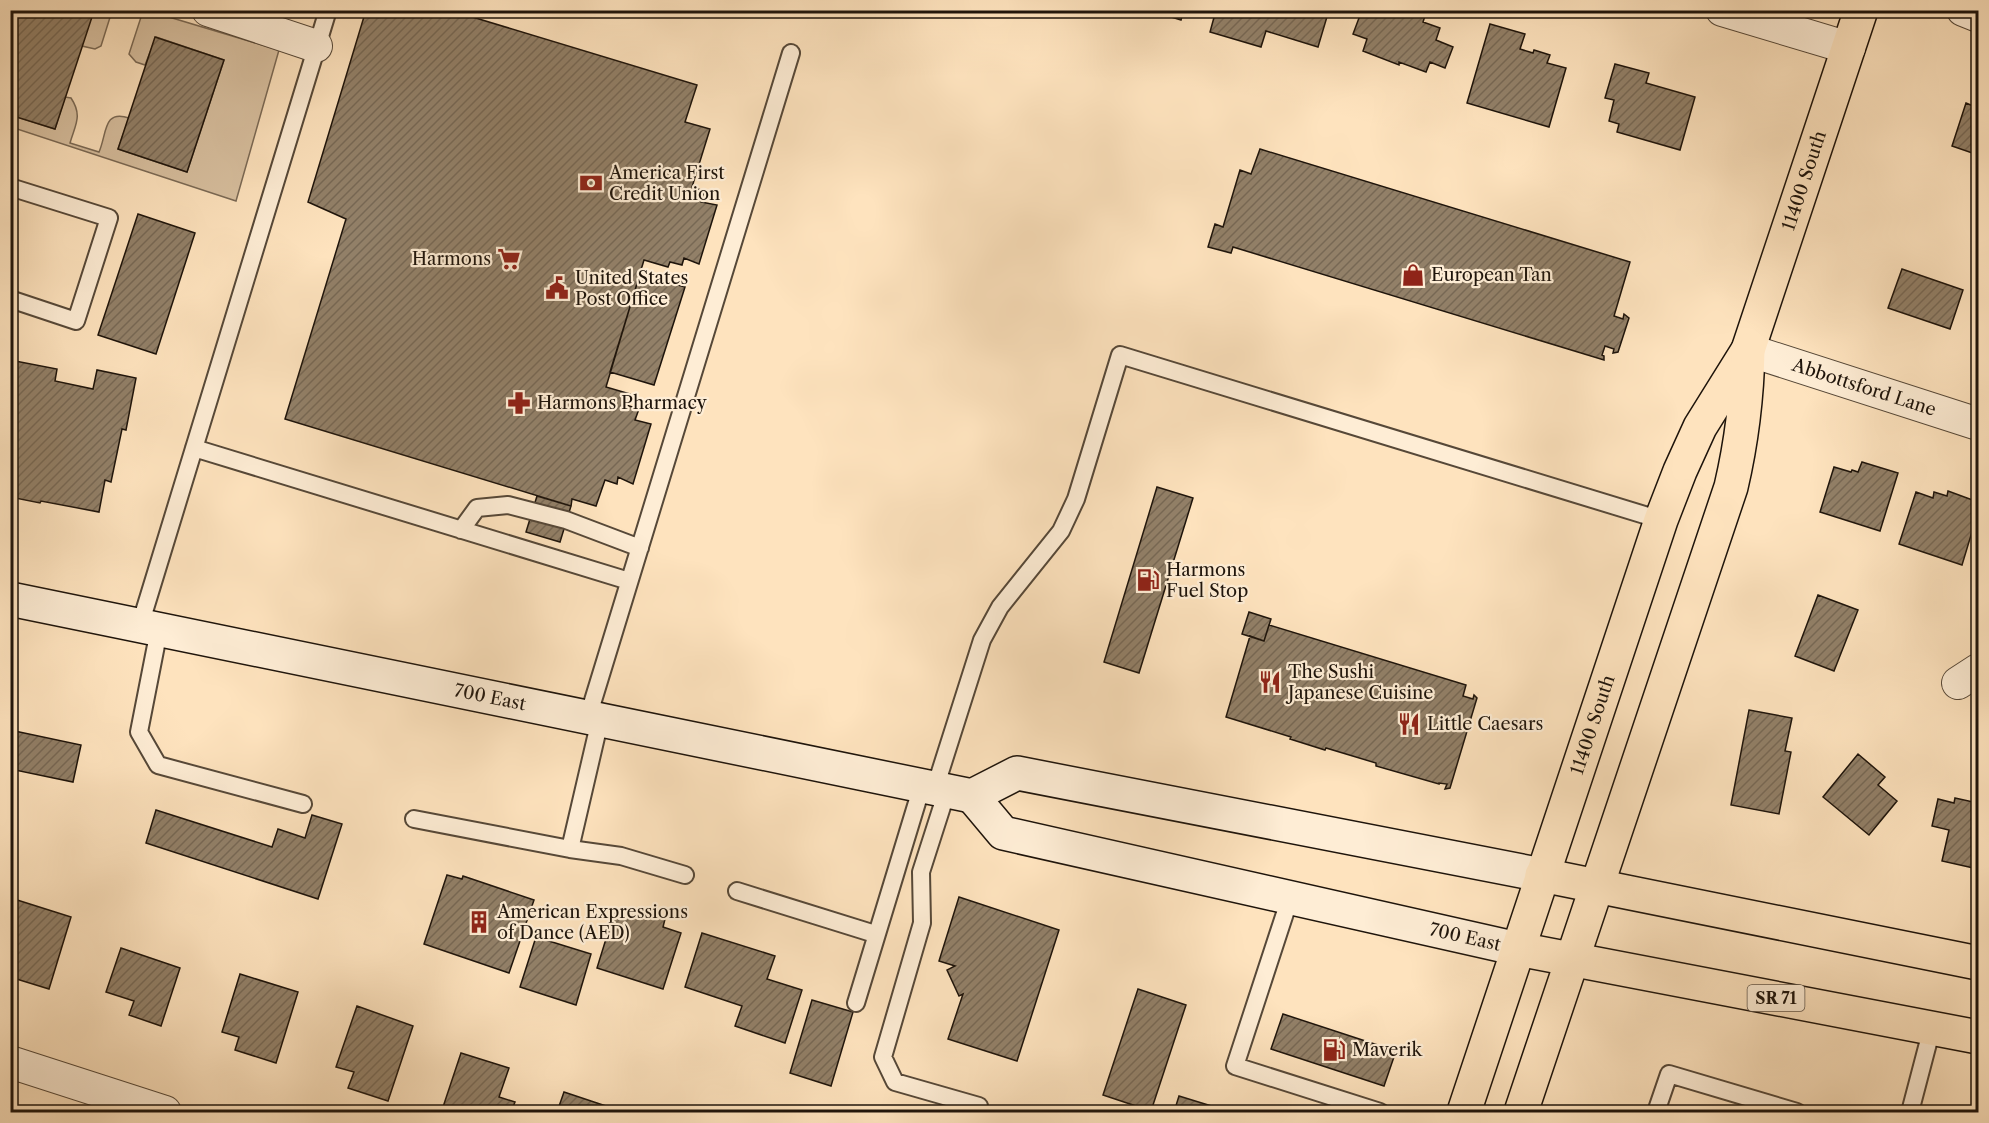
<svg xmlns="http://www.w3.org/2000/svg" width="1989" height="1123" font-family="'Libre Caslon Text',serif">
	<defs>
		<pattern id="building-hatch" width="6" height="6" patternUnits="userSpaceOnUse" patternTransform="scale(1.5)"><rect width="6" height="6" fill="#928068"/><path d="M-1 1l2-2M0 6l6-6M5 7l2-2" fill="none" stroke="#776854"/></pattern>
	</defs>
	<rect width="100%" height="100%" fill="#fee3be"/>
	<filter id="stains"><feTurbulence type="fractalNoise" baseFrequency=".00333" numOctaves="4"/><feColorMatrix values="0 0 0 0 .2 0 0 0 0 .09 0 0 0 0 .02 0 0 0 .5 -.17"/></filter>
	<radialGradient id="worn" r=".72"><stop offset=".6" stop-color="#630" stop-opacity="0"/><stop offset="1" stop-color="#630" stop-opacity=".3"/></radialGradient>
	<path fill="#d8c0a0" stroke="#7b6a56" stroke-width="1.5" d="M72,11H112L101,46L95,49L82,46Z
		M143,11H149L279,50L236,201L11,127V115L55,129L65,97L71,98C83,116 75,125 70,143L99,152C107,134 103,109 129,118L118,149L187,172L224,60L156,37L145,65L136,62L129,54Z"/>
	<path fill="url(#building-hatch)" stroke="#1e140b" stroke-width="1.5" d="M18,10H72L92,17L55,129L10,115V32Z
		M366,10H471L469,16L697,85L685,122L710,129L692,187L704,191L701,202L717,205L699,264L684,258L682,265L670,262L668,267L644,260L606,387L630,394L626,405L639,409L635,420L651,424L633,484L618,477L617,484L605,480L596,506L572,499L571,506L285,419L346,219L308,202Z
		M1149,10H1184L1181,20Z
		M1216,10H1329L1318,47L1266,31L1261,47L1210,32Z
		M1362,10H1427L1423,22L1440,28L1436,40L1453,47L1445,68L1430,62L1426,72L1399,62V65L1363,51L1367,39L1353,34Z
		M1490,24L1525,34L1520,49L1533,53L1534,50L1550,55L1547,63L1566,68L1549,127L1467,103Z
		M155,37L224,60L187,172L118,149Z
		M1615,64L1649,73L1646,83L1695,97L1680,150L1617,132L1619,124L1609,121L1614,100L1605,98Z
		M1966,103L1978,108V155L1952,146Z
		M1260,149L1630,262L1614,316L1623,319L1624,314L1629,318L1618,352L1613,353L1614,349L1605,346L1602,355L1604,356V360L1233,247L1231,253L1208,247L1215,224L1223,227L1240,170L1251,174Z
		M138,214L195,233L156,354L98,335Z
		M1902,269L1963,290L1950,329L1888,308Z
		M640,274L685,287L654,385L610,372Z
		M10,360L57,369L55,381L93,389L97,370L136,378L126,430L122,429L111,482L105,480L99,512L41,501L40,503L10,497Z
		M1862,462L1898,473L1880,531L1820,512L1834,467L1851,472L1852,470L1858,472Z
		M1157,487L1193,498L1139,673L1104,662Z
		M1948,491L1978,502V512L1962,565L1899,544L1916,492L1933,498L1934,492L1947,496Z
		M537,496L571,506L560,542L526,532Z
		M1818,595L1858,610L1834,671L1795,656Z
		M1249,612L1271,619L1264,641L1242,634Z
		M1269,625L1466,685L1463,696L1473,699L1474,695L1477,698L1450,788L1445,789L1447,784L1439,783V784L1376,766V763L1326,748L1325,750L1290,739L1291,737L1226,717L1250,636L1264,641Z
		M1749,710L1792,718L1785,751L1791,752L1779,814L1731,805Z
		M10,730L81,745L73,782L10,769Z
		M1858,754L1885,777L1878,785L1897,801L1869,835L1823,797Z
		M1955,798L1978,803V869L1942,861L1949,830L1932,826L1938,799L1954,803Z
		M156,810L272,847L278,829L305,838L312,815L342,824L318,899L146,843Z
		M447,875L462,879L463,876L534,900L509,973L424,944Z
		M959,897L1059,930L1017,1061L948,1039L963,994L959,996L947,970L955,966L939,961Z
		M14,899L71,917L49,989L10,977L13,964L10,963V911Z
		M635,910L665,919L663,927L681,933L663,989L597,968L614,913L632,919Z
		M702,933L775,956L767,979L802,990L785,1043L735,1026L742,1006L685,987Z
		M536,937L591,954L576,1005L520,987Z
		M121,948L180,968L161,1026L129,1015L134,1001L106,992Z
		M240,974L298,992L276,1063L235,1050L239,1037L222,1032Z
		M1138,989L1186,1005L1151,1111L1103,1095Z
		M812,1000L853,1012L831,1086L790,1073Z
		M357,1006L413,1026L388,1101L348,1088L354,1072L336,1067Z
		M1283,1014L1396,1051L1384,1086L1271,1049Z
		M461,1053L509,1068L499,1097L515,1102L511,1112H459L443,1107Z
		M564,1092L606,1106L604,1112H557Z
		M1179,1096L1231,1112H1174Z"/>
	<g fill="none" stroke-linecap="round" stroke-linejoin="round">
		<g stroke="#564838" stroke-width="20">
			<path id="lane" d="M10,187L109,218L76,321L10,299
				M194,448L629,581
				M461,530L477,508L508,505L566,520L640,548
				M140,625L328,10
				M159,630L139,732L158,765L303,804
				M588,717L791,53
				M935,788L982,640L1000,607L1061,531L1076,499L1120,355L1661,520
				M947,791L921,872L922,923L883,1057L895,1082L979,1106
				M414,819L570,849L600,720
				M570,849L621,856L685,875
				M737,891L875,934
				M1290,898L1235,1066L1380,1112
				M856,1003L922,786
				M1656,1112L1669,1074L1797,1112
				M1910,1112L1932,1028"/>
		</g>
		<g stroke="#564838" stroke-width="34">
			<g id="street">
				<path d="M208,10L316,46"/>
				<path d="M1722,10L1849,48"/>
				<path d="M1963,10L1978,16"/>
				<path id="s1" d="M1748,350L1978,424"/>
				<path d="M1958,683L1978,670"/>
				<path d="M10,1062L165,1112"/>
			</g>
		</g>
		<g stroke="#1e140b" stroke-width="36">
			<g id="secondary">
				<path id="s2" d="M10,599L972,796L1017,773L1542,875"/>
				<path id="s3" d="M972,796L1003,833L1518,949"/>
			</g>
		</g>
		<g stroke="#1e140b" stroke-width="36">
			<g id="primary">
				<path d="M1542,875L1978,963"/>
				<path d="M1518,949L1978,1037"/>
				<path id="s4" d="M1464,1112L1661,520L1680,471L1700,427L1748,350L1861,10"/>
				<path d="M1521,1112L1731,487C1742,440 1747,398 1748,350"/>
			</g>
		</g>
		<use href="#lane" stroke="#feedd5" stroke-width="16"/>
		<use href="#street" stroke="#feedd5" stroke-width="32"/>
		<use href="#secondary" stroke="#feedd5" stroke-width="33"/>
		<use href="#primary" stroke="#fee3be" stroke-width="33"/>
	</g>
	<defs>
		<g id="bank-bare" transform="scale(1.8)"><path d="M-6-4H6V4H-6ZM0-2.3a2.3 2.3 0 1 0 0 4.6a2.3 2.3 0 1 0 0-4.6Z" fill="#8f2418" stroke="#feedd5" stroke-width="2.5" paint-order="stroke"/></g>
		<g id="supermarket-bare" transform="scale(1.8)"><path d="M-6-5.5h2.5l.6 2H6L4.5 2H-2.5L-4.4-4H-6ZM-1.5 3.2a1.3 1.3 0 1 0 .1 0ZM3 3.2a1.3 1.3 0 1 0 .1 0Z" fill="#8f2418" stroke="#feedd5" stroke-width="2.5" paint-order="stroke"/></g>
		<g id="shop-bare" transform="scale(1.8)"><path d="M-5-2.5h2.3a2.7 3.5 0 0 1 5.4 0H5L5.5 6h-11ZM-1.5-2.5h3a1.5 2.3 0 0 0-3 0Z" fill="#8f2418" stroke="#feedd5" stroke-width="2.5" paint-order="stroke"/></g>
		<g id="civic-bare" transform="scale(1.8)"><path d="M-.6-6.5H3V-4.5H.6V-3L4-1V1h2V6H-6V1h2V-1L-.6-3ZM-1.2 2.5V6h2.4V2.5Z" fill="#8f2418" stroke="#feedd5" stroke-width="2.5" paint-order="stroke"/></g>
		<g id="pharmacy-bare" transform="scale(1.8)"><path d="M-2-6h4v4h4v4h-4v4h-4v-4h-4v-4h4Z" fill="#8f2418" stroke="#feedd5" stroke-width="2.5" paint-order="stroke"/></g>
		<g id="fuel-bare" transform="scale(1.8)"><path d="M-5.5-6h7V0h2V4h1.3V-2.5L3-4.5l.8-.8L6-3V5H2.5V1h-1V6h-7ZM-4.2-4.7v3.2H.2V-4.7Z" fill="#8f2418" stroke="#feedd5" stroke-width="2.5" paint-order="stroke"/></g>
		<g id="restaurant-bare" transform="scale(1.8)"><path d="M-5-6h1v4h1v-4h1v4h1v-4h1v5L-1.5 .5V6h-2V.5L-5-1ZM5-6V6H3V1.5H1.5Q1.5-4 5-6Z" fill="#8f2418" stroke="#feedd5" stroke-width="2.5" paint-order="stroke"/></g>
		<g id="building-bare" transform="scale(1.8)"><path d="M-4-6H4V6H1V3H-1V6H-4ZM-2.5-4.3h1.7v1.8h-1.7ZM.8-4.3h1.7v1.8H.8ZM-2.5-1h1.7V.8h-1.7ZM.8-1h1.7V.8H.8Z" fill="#8f2418" stroke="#feedd5" stroke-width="2.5" paint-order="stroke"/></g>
	</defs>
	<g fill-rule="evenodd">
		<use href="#bank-bare" x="591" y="183"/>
		<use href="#supermarket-bare" x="509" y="259"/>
		<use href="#shop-bare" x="1413" y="275"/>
		<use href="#civic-bare" x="557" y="288"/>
		<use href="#pharmacy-bare" x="519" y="403"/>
		<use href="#fuel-bare" x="1148" y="580"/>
		<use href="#restaurant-bare" x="1270" y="682"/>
		<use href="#restaurant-bare" x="1409" y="724"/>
		<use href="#building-bare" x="479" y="922"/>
		<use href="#fuel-bare" x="1334" y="1050"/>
	</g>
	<g text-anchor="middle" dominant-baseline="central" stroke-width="4.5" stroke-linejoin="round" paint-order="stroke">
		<rect fill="#feedd5" stroke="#615548" stroke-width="1.5" x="1747.5" y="985" width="57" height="26" rx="4.5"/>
		<g font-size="16" font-weight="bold" fill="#1e140b">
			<text x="1776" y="998">SR 71</text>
		</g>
		<g font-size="18" fill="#1e140b" stroke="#feedd5" text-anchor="start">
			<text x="609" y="173">America First<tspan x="609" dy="21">Credit Union</tspan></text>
			<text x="491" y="259" text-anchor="end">Harmons</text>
			<text x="1431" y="275">European Tan</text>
			<text x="575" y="278">United States<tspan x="575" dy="21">Post Office</tspan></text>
			<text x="537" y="403">Harmons Pharmacy</text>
			<text x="1166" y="570">Harmons<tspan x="1166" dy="21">Fuel Stop</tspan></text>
			<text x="1288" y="672">The Sushi<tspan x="1288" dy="21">Japanese Cuisine</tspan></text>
			<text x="1427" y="724">Little Caesars</text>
			<text x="497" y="912">American Expressions<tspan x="497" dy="21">of Dance (AED)</tspan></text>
			<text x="1352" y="1050">Maverik</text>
		</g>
		<g font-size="18" fill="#1e140b" stroke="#feedd5">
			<text stroke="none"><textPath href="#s4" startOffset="994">11400 South</textPath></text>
			<text stroke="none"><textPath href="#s1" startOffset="122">Abbottsford Lane</textPath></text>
			<text stroke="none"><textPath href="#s2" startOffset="490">700 East</textPath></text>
			<text stroke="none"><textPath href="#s4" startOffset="408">11400 South</textPath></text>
			<text stroke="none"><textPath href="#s3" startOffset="522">700 East</textPath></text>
		</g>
	</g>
	<rect width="1989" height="1123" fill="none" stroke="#fee3be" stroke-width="36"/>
	<rect x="12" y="12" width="1965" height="1099" fill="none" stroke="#1e140b" stroke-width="3"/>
	<rect x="18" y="18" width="1953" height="1087" fill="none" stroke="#1e140b" stroke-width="1.5"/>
	<rect width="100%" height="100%" filter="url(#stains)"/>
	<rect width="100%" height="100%" fill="url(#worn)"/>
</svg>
